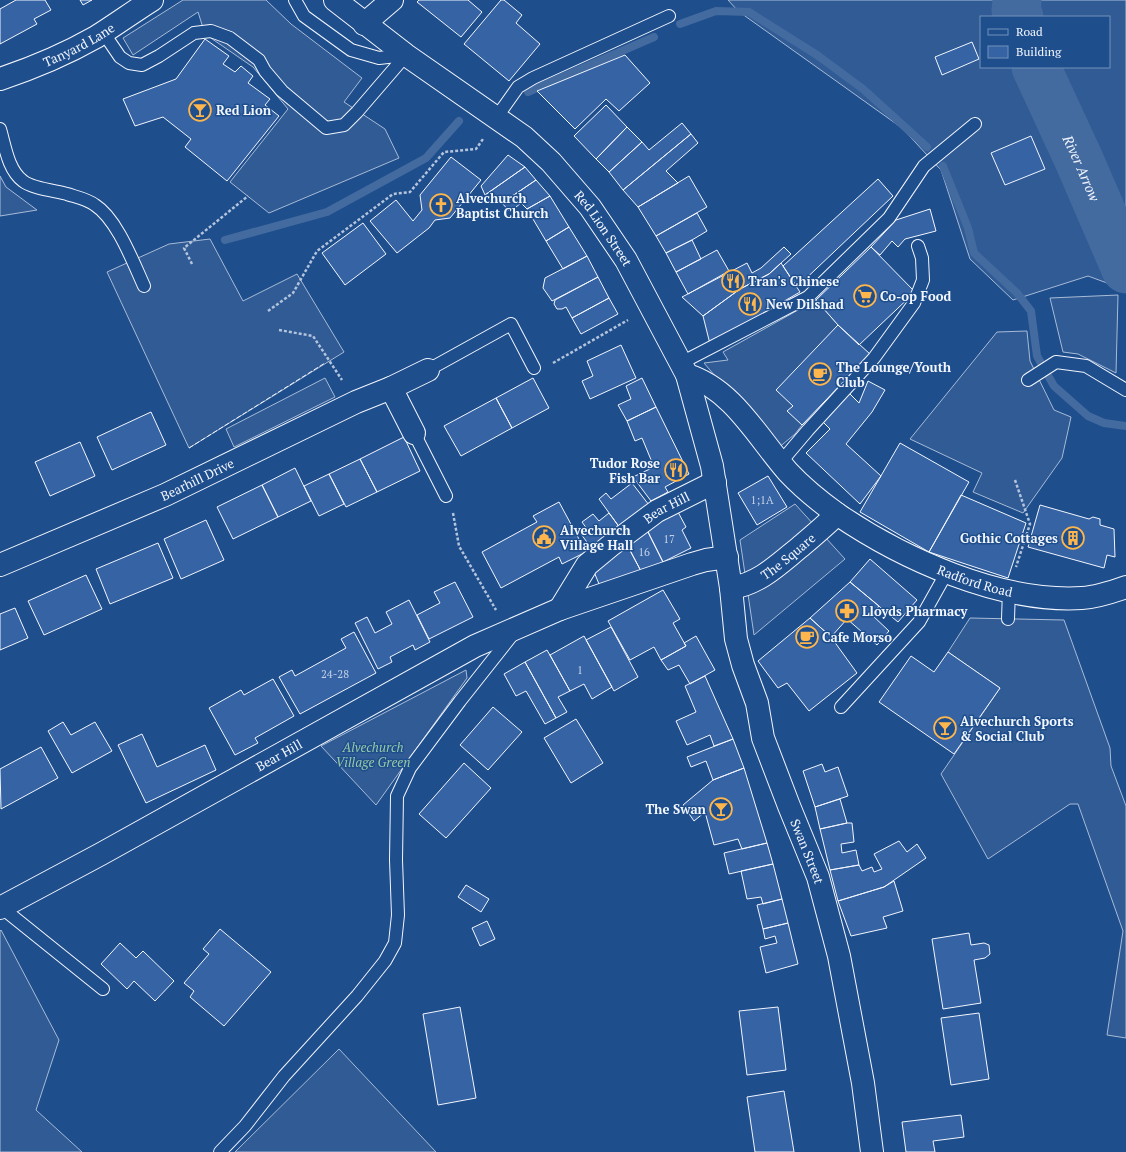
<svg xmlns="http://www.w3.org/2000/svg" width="1126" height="1152" font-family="'PT Serif',serif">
	<rect width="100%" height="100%" fill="#1f4e8c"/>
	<path fill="#305b95" stroke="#a8bbd7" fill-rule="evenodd" d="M183,0H266L291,24L362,78L344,102L385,129L399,158L269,213L230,182L288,109L253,67L205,34L198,12L133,55L123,38Z
		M728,0H1126V290L1088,276L1013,300L970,259L941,170L902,128L738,11ZM981,17H1109V67H981Z
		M0,176L6,187L37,210L0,216Z
		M210,239L243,301L297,274L344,352L189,448L107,272L169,244Z
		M1118,295L1116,373L1078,354L1063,352L1050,298Z
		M816,300L838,325L793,406L788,411L802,425L795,434L777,449L704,363L728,360L723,352Z
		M1027,331L1030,361L1054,410L1071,417L1062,458L1023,513L973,492L982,473L910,439L997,332Z
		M325,378L335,397L234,447L226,429Z
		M795,504L845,559L754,635L740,540Z
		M970,618L1064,620L1110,748L1111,766L1126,806V1038L1107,1035L1123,931L1078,804H1070L988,859L941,774L1000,688L948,652Z
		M466,670L467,678L376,805L321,746Z
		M1,930L59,1040L36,1110L82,1152H0V931Z
		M339,1049L436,1152H235Z"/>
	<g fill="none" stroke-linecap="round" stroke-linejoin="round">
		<path stroke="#446ba0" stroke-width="8" d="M680,24L716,11L749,12L817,55L863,89L927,147
			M528,92L654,37
			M943,166L968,228L974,253L1017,293L1031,311L1037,356L1054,386L1088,416L1104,423L1126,426
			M225,240L327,212L426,158L459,121"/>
		<g stroke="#446ba0" stroke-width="49">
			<path d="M1017,0L1016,11L1019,17"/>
			<path id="s1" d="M1036,67L1079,160L1126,269"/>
		</g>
	</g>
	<path fill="#3563a3" stroke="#f2f6ff" d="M16,0H45L51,10L34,19L37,24L0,44V9Z
		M80,0H92L83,5Z
		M419,0H468L482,12L461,37L417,2Z
		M501,0H504L522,15L516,23L540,44L509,81L464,44Z
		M205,39L229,56L223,64L235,72L241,66L253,76L248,83L270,99L265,105L279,116L227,181L185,147L191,139L163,117L135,126L123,99L176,79Z
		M972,42L979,59L942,75L935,57Z
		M625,55L650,83L619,111L606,99L575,129L537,91Z
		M606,105L627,127L596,159L574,136Z
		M682,123L691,134L623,190L609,172L642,142L649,150Z
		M627,127L642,142L609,172L596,159Z
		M691,134L698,143L666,171L678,183L638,207L623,190Z
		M1031,136L1045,169L1005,185L991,153Z
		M508,155L525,167L485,195L481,186Z
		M451,157L481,180L450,218L435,220L429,228L397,253L370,221L396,200L413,221L422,210L420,195Z
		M525,167L536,180L502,203L498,198L493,203L485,195Z
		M689,176L707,207L656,236L638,207Z
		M878,179L893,196L797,287L783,266Z
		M536,180L550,196L527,209L521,203L510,212L502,203Z
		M550,196L569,227L546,241L527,209Z
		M930,209L936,231L905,239L898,247L892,241L880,255L871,247L896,220Z
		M697,213L707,231L692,240L666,253L656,236Z
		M363,223L386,254L345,285L322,253Z
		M569,227L587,256L563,269L546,241Z
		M692,240L701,259L676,272L666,253Z
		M784,247L791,254L769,274L740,289L703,316L682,297L747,263L752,273L761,268Z
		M871,247L915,292L859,345L838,325L816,300Z
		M717,250L729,271L688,294L676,272Z
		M587,256L598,277L552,301L543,288L545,278Z
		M781,263L800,292L710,344L703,316L740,289L769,274Z
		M598,277L609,298L572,318L566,307L562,309H557L554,304L555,300Z
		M609,298L618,314L581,334L572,318Z
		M838,325L870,354L802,425L787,411L793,406L776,390Z
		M621,345L636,378L590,399L582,381L593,376L587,361Z
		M533,378L549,408L512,428L496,398Z
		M642,378L656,407L627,421L618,405L631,399L626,386Z
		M868,381L885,390L872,412L846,444L881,476L860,504L806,453L830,429L823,422L849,393L859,403Z
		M496,398L512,428L461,456L444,426Z
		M656,407L689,474L665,487L668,492L651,501L633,477L654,467L642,438L635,441L627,421Z
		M151,412L166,445L112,470L97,437Z
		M404,437L420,471L377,492L360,459Z
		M80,442L95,476L50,496L35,462Z
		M900,443L969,482L929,552L860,512Z
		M360,459L377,492L346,507L329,474Z
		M295,468L311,501L278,517L262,485Z
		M329,474L344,504L319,516L304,486Z
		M768,476L787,507L757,525L738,493Z
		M632,483L649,505L620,528L599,499L606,493L611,499Z
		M262,485L278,517L233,539L217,507Z
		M961,495L1026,523L1008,578L929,552Z
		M559,502L586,552L562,564L559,557L501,588L482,552L537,522L533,516Z
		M1040,505L1089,519L1093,517L1100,519V525L1114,529L1115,557L1107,555L1104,568L1028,547Z
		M678,512L686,527L682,530L691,548L663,562L646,528Z
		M609,513L620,528L592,549L581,534L587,529L582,522L593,514L599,521Z
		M206,520L224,560L181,579L164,539Z
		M647,530L663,562L642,573L625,541Z
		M625,541L642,573L599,584L592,567Z
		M158,543L173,578L110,604L96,569Z
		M870,559L917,600L898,622L850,582Z
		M86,575L102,609L44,635L28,601Z
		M455,582L473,617L429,639L417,615L440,603L434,592Z
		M850,582L879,606L872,615L889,631L877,645L847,619L831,637L810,618Z
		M663,590L680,619L673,623L686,646L661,660L654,647L630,660L608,621Z
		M409,600L430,642L415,650L413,645L390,657L392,662L378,669L355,623L367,617L375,633L392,624L386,612Z
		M15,608L28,638L0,650V614Z
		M810,618L831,637L857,673L809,711L787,683L778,688L758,661Z
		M611,627L638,677L614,691L586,640Z
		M354,632L376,673L300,714L279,677L292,670L295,676L346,648L341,639Z
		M584,636L612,687L592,699L584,684L570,691L550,655Z
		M696,636L715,670L690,684L679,665L668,670L661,660L686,646L684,643Z
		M547,650L570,691L558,697L567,712L556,718L525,662Z
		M948,652L1000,688L954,754L879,702L911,656L934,672Z
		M525,662L556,718L545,724L526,691L516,696L504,674Z
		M705,676L733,739L714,746L710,735L687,745L676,721L696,712L685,686Z
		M273,679L294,716L255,738L258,743L235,755L209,708L241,690L244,695Z
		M493,707L522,732L488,770L460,745Z
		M576,719L603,763L571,783L544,738Z
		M63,722L71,735L95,722L112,751L72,773L48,731Z
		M142,734L157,767L205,745L216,770L146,803L118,745Z
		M733,739L744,768L713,780L706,761L691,767L687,757Z
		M41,747L58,778L1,809L0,769Z
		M464,763L491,788L446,838L419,814Z
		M822,764L825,772L838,767L848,796L815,807L803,771Z
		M744,768L767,843L742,849L738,839L714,845L705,812L694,821L683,805L713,780Z
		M840,799L847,823L820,829L815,807Z
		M847,823H852L854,842L841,844L842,853L856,850L859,865L830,870L820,829Z
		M899,841L907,852L917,844L926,858L884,887L838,901L830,870L859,865L862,871L872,867L874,872L882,869L874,854Z
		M767,843L773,864L729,874L724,853Z
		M773,864L782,899L763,904L761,897L747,899L741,871Z
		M894,881L903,911L883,917L887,928L851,936L838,901L884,887Z
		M466,885L489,899L481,912L458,897Z
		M782,899L788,923L763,929L757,905Z
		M487,921L495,939L480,946L472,928Z
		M788,923L798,964L766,973L760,947L777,943L775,936L765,939L763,929Z
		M220,929L271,972L224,1026L190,997L194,991L184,983L209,954L203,949Z
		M969,933L971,945L984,943L989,945L990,954L985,958L974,960L981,1003L943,1009L932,939Z
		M120,943L136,958L143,951L174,981L155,1001L134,981L127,989L101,964Z
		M460,1007L476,1098L438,1105L423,1014Z
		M778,1007L786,1070L747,1075L739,1011Z
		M979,1013L989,1079L951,1085L941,1018Z
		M784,1091L794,1152H755L747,1097Z
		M961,1115L964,1137L933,1141L935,1152H906L902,1122Z"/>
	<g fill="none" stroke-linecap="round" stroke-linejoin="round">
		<g stroke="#f2f6ff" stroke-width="14">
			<path id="service" d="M295,0L304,16L351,50L379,58L405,55
				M103,32L120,57L129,63L142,65L159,56L194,33L211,31L230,38L259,60L265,71L282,91L326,128L344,125L357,112L406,55
				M496,118L518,87L533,78L669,16
				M0,129C5,146 8,170 23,181C31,188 56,191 67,194C76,197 87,199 95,205C117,219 133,262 144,286
				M681,363L808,297L889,218L924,166L975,124
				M428,370L511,324L534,368
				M1028,380L1056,362L1086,366L1126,390
				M414,433L446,496
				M780,463L808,430L874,358L914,303L923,280L922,258L918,246
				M1008,619L1009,590
				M841,707L919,622L947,572
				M1,907L103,989
				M220,1152L245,1126L284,1076L357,996L385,961L395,943L398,915L396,860L397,796L410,768L460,701L513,634"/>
		</g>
		<g stroke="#f2f6ff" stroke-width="24">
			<g id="minor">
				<path d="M364,24L392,0"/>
				<path d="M687,375C733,389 758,438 788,472C803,488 819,501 837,514"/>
				<path d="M391,388L414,433"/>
				<path id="s2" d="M0,565L165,495L356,402L391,388L428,370"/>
				<path id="s3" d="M560,609L587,565L610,546L657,511L715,482"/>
			</g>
		</g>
		<g stroke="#f2f6ff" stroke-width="24">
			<g id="tertiary">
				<path id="s4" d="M0,79C33,68 66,54 96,37C115,25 133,12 152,0"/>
				<path id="s5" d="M731,588C759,584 779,564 800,547C813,536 825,526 837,514C903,559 1000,603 1082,598C1097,597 1112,592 1126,587"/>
				<path id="s6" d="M0,908L101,854L475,646L560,609L692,564L706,560L727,557"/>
			</g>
		</g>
		<g stroke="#f2f6ff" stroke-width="24">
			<g id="secondary">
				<path id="s7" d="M335,0L406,55L524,137L551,162L590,207L626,260L687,375L712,466L731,588L736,639L743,665L757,703L763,738L789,806L818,877L839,956L863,1083L872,1152"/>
			</g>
		</g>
		<path stroke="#b3c4dc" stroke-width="2.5" stroke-dasharray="3 2" stroke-linecap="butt" d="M192,264L184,248L248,196
			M268,311L293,293L317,251L393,194L410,192L444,152L476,149L483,139
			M279,330L313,336L342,380
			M553,363L628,320
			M1015,480L1030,524L1016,567
			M453,513L459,546L496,610"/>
		<use href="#service" stroke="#1f4e8c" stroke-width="12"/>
		<use href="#minor" stroke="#1f4e8c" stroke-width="22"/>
		<use href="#tertiary" stroke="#1f4e8c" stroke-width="22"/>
		<use href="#secondary" stroke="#1f4e8c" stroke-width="22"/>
		<path stroke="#f2f6ff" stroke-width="1" stroke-dasharray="5 2" stroke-linecap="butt" d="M189,448L325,363"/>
	</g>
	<defs>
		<g id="bar-ring" transform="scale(1.15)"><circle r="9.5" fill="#1f4e8c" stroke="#ffb74d" stroke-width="1.5"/><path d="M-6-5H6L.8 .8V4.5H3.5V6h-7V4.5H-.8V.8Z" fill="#ffb74d"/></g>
		<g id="church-ring" transform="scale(1.15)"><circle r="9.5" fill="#1f4e8c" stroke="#ffb74d" stroke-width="1.5"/><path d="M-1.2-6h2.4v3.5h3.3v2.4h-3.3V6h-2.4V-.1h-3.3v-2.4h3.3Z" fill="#ffb74d"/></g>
		<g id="restaurant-ring" transform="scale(1.15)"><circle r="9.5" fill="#1f4e8c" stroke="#ffb74d" stroke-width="1.5"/><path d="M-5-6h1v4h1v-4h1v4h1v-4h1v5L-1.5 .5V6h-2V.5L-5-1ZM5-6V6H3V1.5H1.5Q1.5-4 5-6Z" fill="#ffb74d"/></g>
		<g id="supermarket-ring" transform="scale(1.15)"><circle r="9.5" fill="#1f4e8c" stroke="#ffb74d" stroke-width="1.5"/><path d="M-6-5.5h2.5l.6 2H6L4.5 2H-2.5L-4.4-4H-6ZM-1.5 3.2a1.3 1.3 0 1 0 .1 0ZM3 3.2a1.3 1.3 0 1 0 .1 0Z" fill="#ffb74d"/></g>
		<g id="cafe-ring" transform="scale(1.15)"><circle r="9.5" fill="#1f4e8c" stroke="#ffb74d" stroke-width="1.5"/><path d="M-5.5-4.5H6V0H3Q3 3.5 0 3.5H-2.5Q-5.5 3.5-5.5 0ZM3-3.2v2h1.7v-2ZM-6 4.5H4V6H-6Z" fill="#ffb74d"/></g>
		<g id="civic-ring" transform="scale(1.15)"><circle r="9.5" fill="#1f4e8c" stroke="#ffb74d" stroke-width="1.5"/><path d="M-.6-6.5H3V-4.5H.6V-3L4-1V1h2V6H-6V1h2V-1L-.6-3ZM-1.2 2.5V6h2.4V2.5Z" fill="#ffb74d"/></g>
		<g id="building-ring" transform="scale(1.15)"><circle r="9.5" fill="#1f4e8c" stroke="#ffb74d" stroke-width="1.5"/><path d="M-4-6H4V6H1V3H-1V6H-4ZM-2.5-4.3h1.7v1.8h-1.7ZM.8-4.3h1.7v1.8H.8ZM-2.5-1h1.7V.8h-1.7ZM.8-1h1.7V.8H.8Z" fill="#ffb74d"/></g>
		<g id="pharmacy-ring" transform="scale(1.15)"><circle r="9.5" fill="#1f4e8c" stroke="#ffb74d" stroke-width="1.5"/><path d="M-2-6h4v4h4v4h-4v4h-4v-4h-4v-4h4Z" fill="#ffb74d"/></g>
	</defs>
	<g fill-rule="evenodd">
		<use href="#bar-ring" x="200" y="110"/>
		<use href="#church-ring" x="441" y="205"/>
		<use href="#restaurant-ring" x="733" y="281"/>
		<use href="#supermarket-ring" x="865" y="296"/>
		<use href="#restaurant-ring" x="750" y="304"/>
		<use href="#cafe-ring" x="820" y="374"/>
		<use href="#restaurant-ring" x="676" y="470"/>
		<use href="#civic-ring" x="544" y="537"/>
		<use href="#building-ring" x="1073" y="538"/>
		<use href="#pharmacy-ring" x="847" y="611"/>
		<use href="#cafe-ring" x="807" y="637"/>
		<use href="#bar-ring" x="945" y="728"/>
		<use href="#bar-ring" x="721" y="809"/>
	</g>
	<g text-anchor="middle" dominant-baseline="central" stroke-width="3" stroke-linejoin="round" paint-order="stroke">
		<g font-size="11" fill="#c3d1e8">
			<text x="762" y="500">1;1A</text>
			<text x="669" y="539">17</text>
			<text x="644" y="552">16</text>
			<text x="580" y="670">1</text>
			<text x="335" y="674">24-28</text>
		</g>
		<g font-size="13" fill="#f2f6ff" stroke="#1f4e8c">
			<text stroke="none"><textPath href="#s4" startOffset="86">Tanyard Lane</textPath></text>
			<text stroke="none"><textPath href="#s7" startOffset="355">Red Lion Street</textPath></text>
			<text stroke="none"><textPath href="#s2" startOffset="215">Bearhill Drive</textPath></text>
			<text stroke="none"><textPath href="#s3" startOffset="150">Bear Hill</textPath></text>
			<text stroke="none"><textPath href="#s5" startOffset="66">The Square</textPath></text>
			<text stroke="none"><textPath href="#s5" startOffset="285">Radford Road</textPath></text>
			<text stroke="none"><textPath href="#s6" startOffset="318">Bear Hill</textPath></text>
			<text stroke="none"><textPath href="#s7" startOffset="1018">Swan Street</textPath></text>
		</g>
		<g font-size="13" font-weight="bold" fill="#f2f6ff" stroke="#1f4e8c" text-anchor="start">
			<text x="216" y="110">Red Lion</text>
			<text x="456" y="198">Alvechurch<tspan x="456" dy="15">Baptist Church</tspan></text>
			<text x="748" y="281">Tran's Chinese</text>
			<text x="880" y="296">Co-op Food</text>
			<text x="766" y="304">New Dilshad</text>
			<text x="836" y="367">The Lounge/Youth<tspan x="836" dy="15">Club</tspan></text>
			<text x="660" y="463" text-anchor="end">Tudor Rose<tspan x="660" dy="15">Fish Bar</tspan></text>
			<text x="560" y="530">Alvechurch<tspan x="560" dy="15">Village Hall</tspan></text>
			<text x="1058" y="538" text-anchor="end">Gothic Cottages</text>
			<text x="862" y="611">Lloyds Pharmacy</text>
			<text x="822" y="637">Cafe Morso</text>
			<text x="960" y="721">Alvechurch Sports<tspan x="960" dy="15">&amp; Social Club</tspan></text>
			<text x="706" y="809" text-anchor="end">The Swan</text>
		</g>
		<g font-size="13" font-style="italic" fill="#97c8a6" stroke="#1f4e8c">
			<text x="373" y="747">Alvechurch<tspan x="373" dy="15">Village Green</tspan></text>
		</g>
		<g font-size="14" font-style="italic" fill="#f2f6ff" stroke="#1f4e8c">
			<text stroke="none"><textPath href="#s1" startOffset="111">River Arrow</textPath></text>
		</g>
	</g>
	<rect x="980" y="16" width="130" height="52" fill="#1f4e8c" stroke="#7391ba"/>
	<rect x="988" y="29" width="20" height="6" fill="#1f4e8c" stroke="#7391ba"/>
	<text x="1016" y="36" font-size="12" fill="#f2f6ff">Road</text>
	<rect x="988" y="46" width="20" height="12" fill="#3563a3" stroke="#7391ba"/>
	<text x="1016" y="56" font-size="12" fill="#f2f6ff">Building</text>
</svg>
